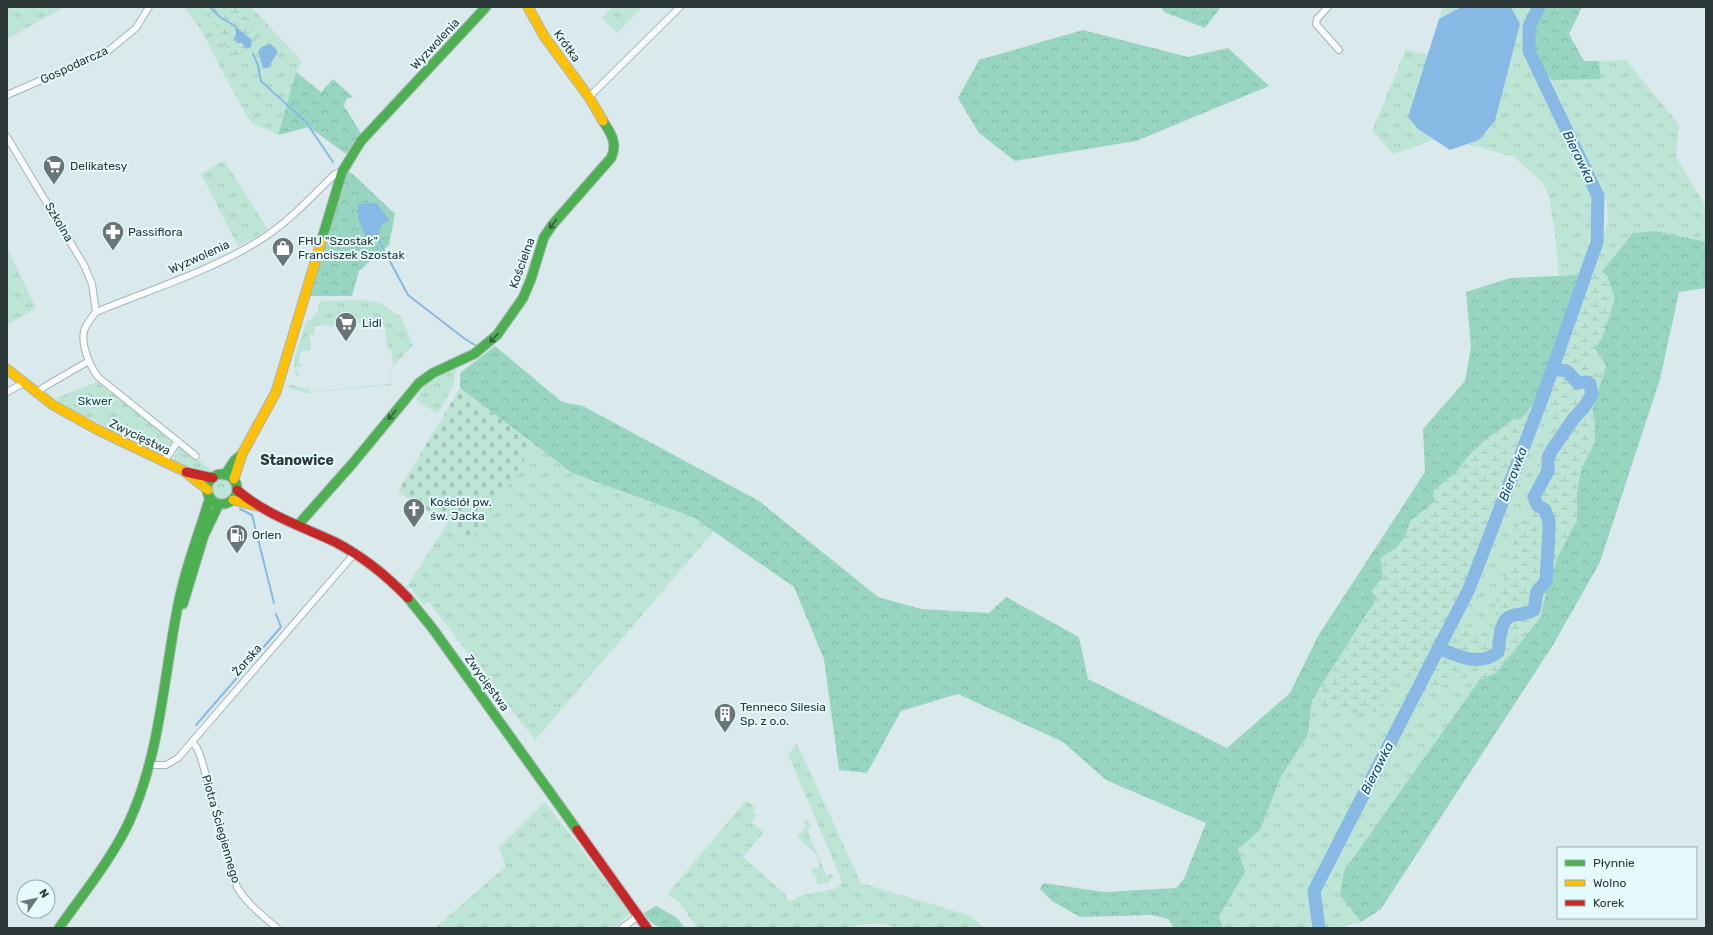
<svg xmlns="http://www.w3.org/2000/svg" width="1713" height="935" font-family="Rubik,sans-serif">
	<defs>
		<pattern id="grass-tufts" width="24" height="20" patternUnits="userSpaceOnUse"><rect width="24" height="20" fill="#bce5d6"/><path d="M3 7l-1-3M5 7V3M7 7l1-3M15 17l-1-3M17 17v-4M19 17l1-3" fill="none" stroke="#a2c5b8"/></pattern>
		<pattern id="forest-crowns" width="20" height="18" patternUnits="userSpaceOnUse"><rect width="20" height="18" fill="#97d5c0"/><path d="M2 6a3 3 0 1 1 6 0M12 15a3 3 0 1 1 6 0" fill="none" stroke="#82b7a6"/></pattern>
		<pattern id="wetland-marsh" width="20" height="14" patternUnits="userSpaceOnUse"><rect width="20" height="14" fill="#bce5d6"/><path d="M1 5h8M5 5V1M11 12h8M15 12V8" fill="none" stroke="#a2c5b8"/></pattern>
		<pattern id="cemetery-stones" width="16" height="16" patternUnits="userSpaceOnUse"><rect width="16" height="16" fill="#bce5d6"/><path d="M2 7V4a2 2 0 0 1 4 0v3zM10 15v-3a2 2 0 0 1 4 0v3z" fill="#a2c5b8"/></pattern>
	</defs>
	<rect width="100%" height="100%" fill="#dae9eb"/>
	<path fill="url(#grass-tufts)" d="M7,7H64L7,39Z
		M184,7H251L302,61L296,72L278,135L251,123L226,79L202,31Z
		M613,7H642L617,33L602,18Z
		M1443,7H1461L1439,19Z
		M1511,7H1536C1528,22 1524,36 1526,54L1595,196L1584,275L1559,276L1555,234L1549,196L1542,182L1514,157L1468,144L1479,140L1495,121L1520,24Z
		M1406,49L1428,55L1408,117L1418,129L1434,140L1393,154L1372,131Z
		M1626,60L1679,125L1676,157L1706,207V242L1656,231L1600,274H1590L1608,222L1607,203L1551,80L1601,79L1599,61Z
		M224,160L268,230L238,246L201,174Z
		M7,248L36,308L7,325Z
		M363,300L380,303L401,317L413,345L390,370L391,385L306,393L286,387L291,385L308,389L310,387V392L390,384L389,370L393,366L391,349H388L384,325H377V321L329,326L328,324L314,326V334L310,335L311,350L307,351L302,350L298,363L303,365L302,367L297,366L296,371L300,373L298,376H296L294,361L306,323L315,316L321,301Z
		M1563,330L1587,335L1606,366L1572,473L1503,647L1340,895L1361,922L1346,925L1345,928H1223L1219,918L1245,872L1238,849L1260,830L1281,777L1308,734L1312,700L1448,486L1539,397Z
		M456,367L454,383L438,414L416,400L424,385Z
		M97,382L168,437L172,442L165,451L159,452L62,405L56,398Z
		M534,445L572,473L693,517L714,531L535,740L428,601L423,605L411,588L405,589L448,523L472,537Z
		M179,447L188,452L210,469V472C199,475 182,465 173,460Z
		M212 489a10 10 0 1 1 20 0a10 10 0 1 1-20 0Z
		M797,744L861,883L971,916L984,928H899L884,924H865L846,928H697L679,902L667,894L746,801L756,808L753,811L757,815L751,822L764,832L743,857L785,894L789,902L803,895L837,888L841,884L842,881L788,754Z
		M545,802L630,913L615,928H435L506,866L499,848Z
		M807,820L811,826L807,830L826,875L830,874L833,875L829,883L817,884L816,880L818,878L811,872L814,868L817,869L820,865L816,854L797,837L807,826L803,821Z"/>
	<path fill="url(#forest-crowns)" d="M1161,7H1221L1205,28L1164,12Z
		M1542,7H1582L1569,34L1584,61H1599L1601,79L1551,80L1531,52L1532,27Z
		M1083,30L1188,57L1228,48L1269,86L1136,141L1015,161L979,133L958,98L979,60Z
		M296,72L321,92L333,79L353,97L346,99L344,106L361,133L346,154L309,127L278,135Z
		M347,170L355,176L395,214L389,245L359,271L352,296H310Z
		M1656,231L1706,242V288L1679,292L1660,379L1600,562L1553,645L1381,909L1361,922L1340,895L1344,871L1503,647L1572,473L1606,366L1587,335L1563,330L1539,397L1492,455L1448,486L1312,700L1308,734L1281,777L1260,830L1238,849L1245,872L1219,917L1223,928H1174L1168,919L1152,915L1080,917L1052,901L1040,889L1043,883L1104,892L1176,888L1184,879L1206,823L1106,780L1063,742L958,694L901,711L867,773L839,770L824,659L794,587L693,517L572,473L460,388V373L495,346L562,402L583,406L759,501L878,597L921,609L989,613L1006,597L1079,637L1088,679L1227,748L1290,693L1318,636L1425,472L1423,429L1465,381L1471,347L1466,292L1510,278L1600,274L1633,233Z
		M656,906L676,917L685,928C666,928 655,931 644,913Z"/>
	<path fill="url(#wetland-marsh)" d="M204,7H239L251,20L257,35L254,45L236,63L227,49L209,11Z
		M1586,268L1599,271L1607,274L1615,299L1602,338L1586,362L1597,365L1599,374L1592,407L1595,422V442L1581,470L1577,494V520L1561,551L1549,578L1541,617L1496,673L1483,679L1474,674L1419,693L1413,678L1402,666L1381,711L1354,713L1339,704L1315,706L1333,670L1378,598L1371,591L1383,577L1380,558L1395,549L1405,536L1411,520L1433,503L1434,490L1457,471L1469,455L1485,440L1514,419L1530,422L1448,625L1481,632L1495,625L1497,594L1507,573L1512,556L1516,529L1529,503L1552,425L1544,411L1552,397L1546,380Z"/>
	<path fill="url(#cemetery-stones)" d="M460,388L534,445L472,538L398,492Z"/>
	<path fill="#87b9e4" d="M1461,7H1511L1520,24L1495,121L1479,140L1450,150L1418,129L1408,117L1439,19Z
		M235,26L252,40L251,47L246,49L242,43H237L234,39L236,35Z
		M269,44L274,47L278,52L268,68H263L258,51L262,47Z
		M377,203L389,220L382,225L377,238L368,243L358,218V204Z"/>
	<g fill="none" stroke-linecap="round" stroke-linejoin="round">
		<path stroke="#87b9e4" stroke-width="2" d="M210,7L220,17L235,26
			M253,54L258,65L261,81L306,122L333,162
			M377,237L408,295L465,339L475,345
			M240,509L252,515L274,603
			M196,725L281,627L276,614"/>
		<path stroke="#87b9e4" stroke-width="13" d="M1438,648C1458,656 1479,667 1498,652C1500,642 1499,620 1511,616C1520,613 1524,616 1534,610L1537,592L1546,581L1549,531V521L1545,510L1537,505L1534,497L1548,471V458L1552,450L1574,418L1585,406L1592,394L1590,384L1587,382L1578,383L1567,371L1560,370L1553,365
			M1319,928L1314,891L1469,589L1539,407L1597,242L1598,196L1529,51V26L1539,7"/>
		<g stroke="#a7b3b5" stroke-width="8">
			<path id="street" d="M1328,7L1317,19L1316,24L1339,50
				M7,95L108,51L136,28L149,7
				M589,97L680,7
				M7,137L84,265L92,284L96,312
				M7,392L24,383
				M37,393L44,387L89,361
				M196,456L98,377C90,366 81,346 84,331C86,324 91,318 96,312C149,290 211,271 260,240C288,223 311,197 335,174L342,172
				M164,462L178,441
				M192,742L197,748L201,758L237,887C247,904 262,915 277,928
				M149,765H166L178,758L355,553
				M622,928L638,916"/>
		</g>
		<g stroke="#a7b3b5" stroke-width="11">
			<path id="fast" d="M321,242L342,172L361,141L486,7
				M207 489a15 15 0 1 1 30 0a15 15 0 1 1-30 0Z
				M225,475L234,461L242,454
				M298,525L353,463L419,383L433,373L474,354L497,335L523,298L531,279L544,237L553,224L611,158C618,144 611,133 603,121
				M408,598L433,629L577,830
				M183,604L204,535L219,504
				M59,928C83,894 111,860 129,822C159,757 163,685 176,616C183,574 198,537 210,497"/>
		</g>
		<g stroke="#a7b3b5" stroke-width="11">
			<path id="slow" d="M528,7L544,36L589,97L603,121
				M7,369L53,405L96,429L184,471L208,490
				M234,479L242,454L276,392L321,242
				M233,500L257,506"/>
		</g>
		<g stroke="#a7b3b5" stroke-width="11">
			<path id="jam" d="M186,472L213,478
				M237,490C266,515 301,526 335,542C362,556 387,576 408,598
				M577,830L647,928"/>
		</g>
		<use href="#street" stroke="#f9fcfc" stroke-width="6"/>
		<use href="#fast" stroke="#4caf50" stroke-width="9"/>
		<use href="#slow" stroke="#ffc107" stroke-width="9"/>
		<use href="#jam" stroke="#c62828" stroke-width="9"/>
	</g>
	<defs><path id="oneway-shaft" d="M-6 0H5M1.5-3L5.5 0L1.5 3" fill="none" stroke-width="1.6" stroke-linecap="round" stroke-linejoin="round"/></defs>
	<g stroke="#365b3f">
		<use href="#oneway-shaft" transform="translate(553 224) rotate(127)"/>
		<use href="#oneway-shaft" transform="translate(494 338) rotate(133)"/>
		<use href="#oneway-shaft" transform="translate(392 415) rotate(130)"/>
	</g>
	<defs>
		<g id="supermarket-pin" transform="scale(1.15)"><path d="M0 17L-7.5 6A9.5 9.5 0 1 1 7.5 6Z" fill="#697577" stroke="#e4fafd"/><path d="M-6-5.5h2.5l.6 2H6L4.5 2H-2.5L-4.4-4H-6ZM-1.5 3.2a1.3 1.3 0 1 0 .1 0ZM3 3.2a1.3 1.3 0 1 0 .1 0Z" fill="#fff"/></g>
		<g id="pharmacy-pin" transform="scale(1.15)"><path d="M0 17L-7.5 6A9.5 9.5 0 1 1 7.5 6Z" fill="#697577" stroke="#e4fafd"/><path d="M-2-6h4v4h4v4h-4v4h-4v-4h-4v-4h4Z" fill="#fff"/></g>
		<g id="shop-pin" transform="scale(1.15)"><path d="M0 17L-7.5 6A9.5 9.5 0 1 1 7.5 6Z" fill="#697577" stroke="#e4fafd"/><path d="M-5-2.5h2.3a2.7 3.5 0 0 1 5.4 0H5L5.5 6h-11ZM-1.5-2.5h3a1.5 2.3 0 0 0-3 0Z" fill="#fff"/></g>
		<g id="church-pin" transform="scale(1.15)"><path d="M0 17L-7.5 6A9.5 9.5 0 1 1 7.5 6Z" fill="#697577" stroke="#e4fafd"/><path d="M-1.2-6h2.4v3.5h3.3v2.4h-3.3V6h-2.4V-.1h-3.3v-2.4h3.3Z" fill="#fff"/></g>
		<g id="fuel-pin" transform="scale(1.15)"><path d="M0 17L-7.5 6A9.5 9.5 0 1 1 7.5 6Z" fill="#697577" stroke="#e4fafd"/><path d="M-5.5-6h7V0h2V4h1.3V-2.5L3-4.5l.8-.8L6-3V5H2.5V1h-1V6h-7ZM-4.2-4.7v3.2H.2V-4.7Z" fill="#fff"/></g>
		<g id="building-pin" transform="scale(1.15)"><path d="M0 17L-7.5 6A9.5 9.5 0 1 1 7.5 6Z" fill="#697577" stroke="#e4fafd"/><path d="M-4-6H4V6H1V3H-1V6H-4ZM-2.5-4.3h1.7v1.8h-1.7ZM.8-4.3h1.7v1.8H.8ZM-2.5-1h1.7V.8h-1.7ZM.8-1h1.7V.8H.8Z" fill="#fff"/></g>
	</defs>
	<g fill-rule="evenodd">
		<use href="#supermarket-pin" x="54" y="166"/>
		<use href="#pharmacy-pin" x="113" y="232"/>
		<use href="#shop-pin" x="283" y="248"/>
		<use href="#supermarket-pin" x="346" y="323"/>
		<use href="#church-pin" x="414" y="509"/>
		<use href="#fuel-pin" x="237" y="535"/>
		<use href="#building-pin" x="725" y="714"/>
	</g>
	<g text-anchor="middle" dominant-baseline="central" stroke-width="4" stroke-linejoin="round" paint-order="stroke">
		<g font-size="12" fill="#2c3738" stroke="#e4fafd">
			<text transform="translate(435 44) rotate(-47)">Wyzwolenia</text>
			<text transform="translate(567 46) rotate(54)">Krótka</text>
			<text transform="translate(74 65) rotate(-25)">Gospodarcza</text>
			<text transform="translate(59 222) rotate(59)">Szkolna</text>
			<text transform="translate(199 257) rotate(-24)">Wyzwolenia</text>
			<text transform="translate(522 263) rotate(-70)">Kościelna</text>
			<text transform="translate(140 437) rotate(26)">Zwycięstwa</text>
			<text transform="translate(247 660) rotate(-49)">Żorska</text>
			<text transform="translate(487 683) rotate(54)">Zwycięstwa</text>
			<text transform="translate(221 829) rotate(74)">Piotra Ściegiennego</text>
		</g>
		<g font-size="12" fill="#2c3738" stroke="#e4fafd" text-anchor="start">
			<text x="70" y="166">Delikatesy</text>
			<text x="128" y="232">Passiflora</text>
			<text x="298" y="241">FHU "Szostak"<tspan x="298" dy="14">Franciszek Szostak</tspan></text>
			<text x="362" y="323">Lidl</text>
			<text x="430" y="502">Kościół pw.<tspan x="430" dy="14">św. Jacka</tspan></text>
			<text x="252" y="535">Orlen</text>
			<text x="740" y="707">Tenneco Silesia<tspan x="740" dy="14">Sp. z o.o.</tspan></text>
		</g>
		<g font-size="12" fill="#1c4736" stroke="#e4fafd">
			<text x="95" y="401">Skwer</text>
		</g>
		<g font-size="13" font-style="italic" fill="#19476f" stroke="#e4fafd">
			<text transform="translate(1579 157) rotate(64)">Bierawka</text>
			<text transform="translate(1513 474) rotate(-69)">Bierawka</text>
			<text transform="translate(1377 768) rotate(-63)">Bierawka</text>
		</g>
		<g font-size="14" font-weight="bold" fill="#2c3738" stroke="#e4fafd">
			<text x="297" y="460">Stanowice</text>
		</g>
	</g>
	<rect width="1713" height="935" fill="none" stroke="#2c3738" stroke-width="16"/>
	<rect x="1557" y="847" width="140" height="72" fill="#e4fafd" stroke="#9aacae"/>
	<rect x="1565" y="860" width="20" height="6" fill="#4caf50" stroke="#9aacae"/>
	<text x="1593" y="867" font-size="12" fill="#2c3738">Płynnie</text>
	<rect x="1565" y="880" width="20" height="6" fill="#ffc107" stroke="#9aacae"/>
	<text x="1593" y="887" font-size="12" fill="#2c3738">Wolno</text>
	<rect x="1565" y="900" width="20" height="6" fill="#c62828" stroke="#9aacae"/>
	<text x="1593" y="907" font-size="12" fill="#2c3738">Korek</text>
	<g transform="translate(36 899) rotate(56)"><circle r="19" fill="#e4fafd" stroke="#9aacae"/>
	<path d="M0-3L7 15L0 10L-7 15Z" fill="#697577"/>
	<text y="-6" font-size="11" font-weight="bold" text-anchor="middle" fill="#2c3738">N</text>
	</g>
</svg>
